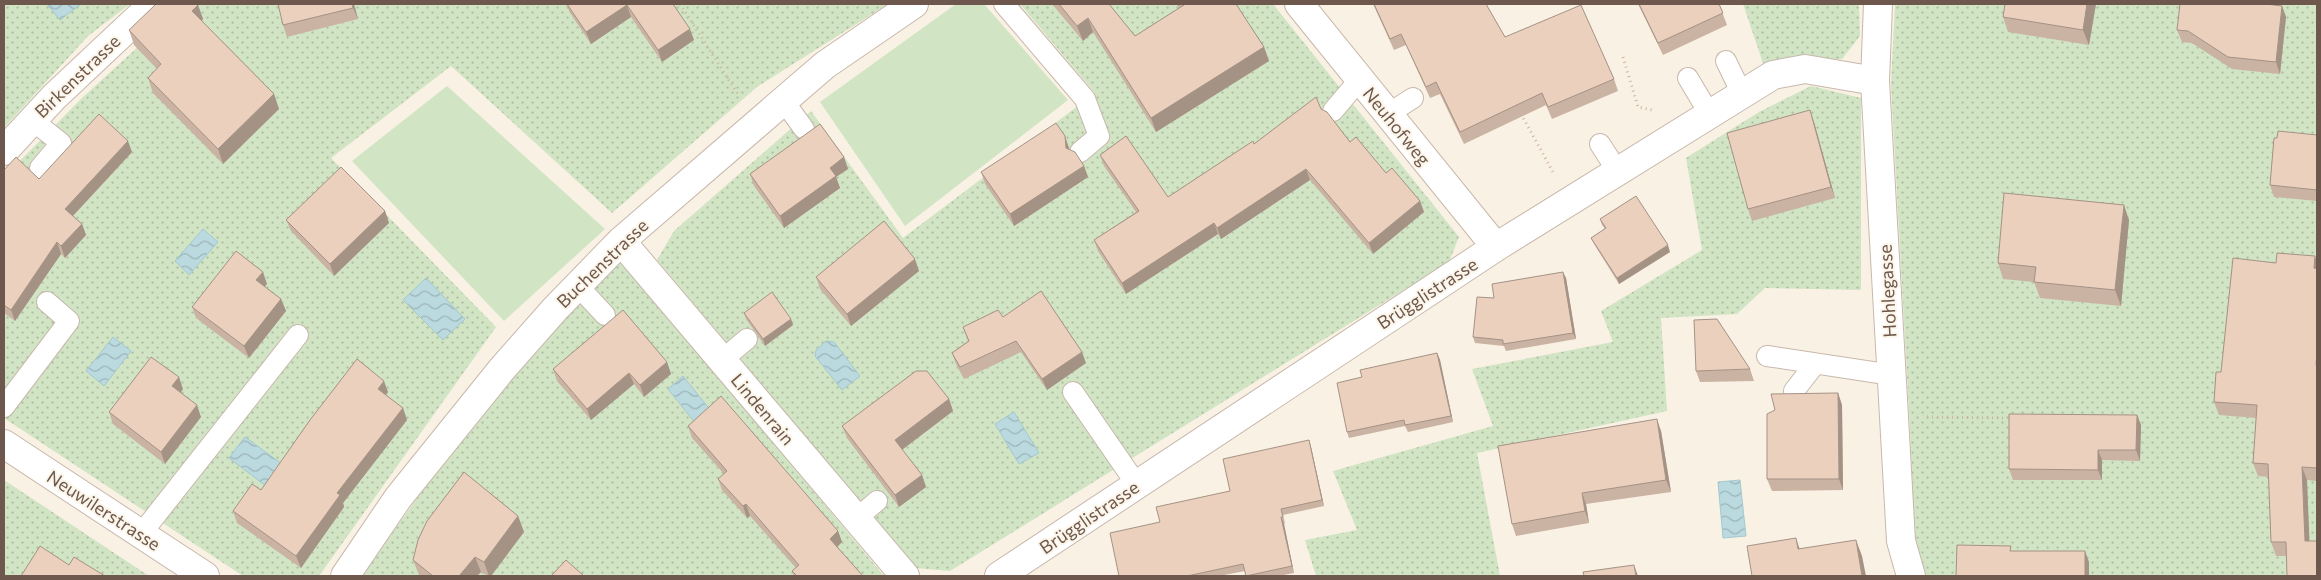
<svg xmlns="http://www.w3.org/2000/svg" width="2321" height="580" font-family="Commissioner,sans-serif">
	<defs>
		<pattern id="garden-dots" width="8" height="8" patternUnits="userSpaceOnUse" patternTransform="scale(1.25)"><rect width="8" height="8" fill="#d1e4c4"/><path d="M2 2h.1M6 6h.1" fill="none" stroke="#aebca1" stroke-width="1.8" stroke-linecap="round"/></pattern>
		<pattern id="water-waves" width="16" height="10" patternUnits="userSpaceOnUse" patternTransform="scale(1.25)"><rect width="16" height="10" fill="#bbdae0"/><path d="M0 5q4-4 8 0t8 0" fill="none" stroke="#9cb4b8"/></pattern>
	</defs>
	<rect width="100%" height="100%" fill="#f9f1e3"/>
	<path fill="#d1e4c4" d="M956,4H984L1068,100L905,226L820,102Z
		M447,86L605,229L504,321L352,161Z"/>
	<path fill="url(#garden-dots)" d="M4,4H130L88,36L4,128Z
		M185,4H888L757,87L612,213L451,66L331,158L496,327L319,576H243L4,418V177L82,98Z
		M1020,4H1273L1459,237L1449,262L950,571L915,568L657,260L674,231L811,111L903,238L1095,93Z
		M1743,4H1859L1860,36L1842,59H1812L1765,69Z
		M1895,4H2317V576H1924L1914,539L1911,448L1891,85Z
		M1811,86L1861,98V290L1765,288L1737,314L1661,318L1667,411L1477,453L1500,576H1316L1305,540L1357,530L1333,471L1493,426L1472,369L1613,342L1601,311L1702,250L1686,158L1759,112Z
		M619,257L884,576H361L478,414Z
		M4,480L149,576H4Z"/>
	<path fill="url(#water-waves)" stroke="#a2c9d0" d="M47,4H81L60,20Z
		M203,229L218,242L189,275L175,261Z
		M426,278L465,319L443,340L403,300Z
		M113,337L131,351L104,386L86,371Z
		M826,341L834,342L860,376L842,390L815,356L816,350Z
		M683,376L711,411L696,424L668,389Z
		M1014,412L1039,453L1019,464L995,424Z
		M245,437L282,464L266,486L229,458Z
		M1740,480L1746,536L1723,538L1718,482Z"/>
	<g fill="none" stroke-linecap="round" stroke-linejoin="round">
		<g stroke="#c8b8ac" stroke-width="22">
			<path id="lane" d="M1004,4L1085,99L1099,136L1080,152
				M1726,61L1742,94
				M1688,78L1710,115
				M783,100L804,129
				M1333,111L1360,79
				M1388,114L1413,98
				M32,120L61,143L40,168
				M1600,144L1618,172
				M578,286L605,315
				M1767,356L1892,375
				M722,360L747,339
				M1794,391L1815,364
				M1073,392L1137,485
				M4,407L69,321L47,302
				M856,519L877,501
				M141,534L298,335"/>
		</g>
		<g stroke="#c8b8ac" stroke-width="30">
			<path id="street" d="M1299,4L1496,247
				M1878,4L1875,81L1901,541L1911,576
				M4,151L54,97L153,4
				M621,241L905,576
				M4,444L205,576
				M345,576L398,498L502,369L555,309L621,241L825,65L914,4
				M999,576L1496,247L1773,75L1805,69L1875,81"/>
		</g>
		<path stroke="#cfb4a2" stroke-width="3" stroke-dasharray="1 4" stroke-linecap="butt" d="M680,4L739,96
			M1623,57L1638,107L1652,110
			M1521,114L1553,172
			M1927,417L2004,418"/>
		<use href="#lane" stroke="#fff" stroke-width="20"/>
		<use href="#street" stroke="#fff" stroke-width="28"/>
	</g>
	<path fill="#cab3a3" d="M354,4L358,19L287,37L283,25Z
		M566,4H673L694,40L662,62L631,17L591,44L570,13Z
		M1052,4H1109L1135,36L1179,8L1176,4H1236L1264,47L1269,61L1156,132L1093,32L1083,41Z
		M1373,4H1486L1505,37L1614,79L1618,91L1552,119L1546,105L1464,144L1440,94L1430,98L1406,45L1394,50Z
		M1638,4H1719L1727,25L1663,55Z
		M2005,4H2096L2089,45L2008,32L2003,17Z
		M198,5L203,19L202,21L274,94L279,109L223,164L153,93L148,78L157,69L134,45L129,30Z
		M2282,6L2286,17L2280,74L2232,69L2192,43L2182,42L2177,30Z
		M1321,109L1350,142L1420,201L1424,212L1373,254L1310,180L1221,239L1218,234L1126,294L1098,251L1094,240L1136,212L1104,166L1100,155L1168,197L1254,144Z
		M1814,122L1835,198L1752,221L1748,209Z
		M2317,135V201L2274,197L2270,185L2277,138Z
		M132,152L73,216L82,224L86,235L65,258L61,254L15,321L4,313V170L39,179Z
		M844,157L848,169L836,177L840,188L784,228L754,186L750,174Z
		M1084,166L1088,177L1014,226L985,184L981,172Z
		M385,211L389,223L334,276L291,231L286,220Z
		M1600,219L1670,252L1619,284L1594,244L1591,238L1605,229L1602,225Z
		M2129,220L2121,306L2040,298L2034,282L2003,279L1998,263Z
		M2317,262V481L2307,480L2309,541L2286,556H2276L2271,542L2269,477L2258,476L2253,463L2256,418L2219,415L2214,402L2221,372L2276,263Z
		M919,271L851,326L820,289L816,277Z
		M1566,278L1576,339L1506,351L1504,346L1475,343L1473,337L1494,298Z
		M267,284L264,287L281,299L286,311L249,358L196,318L192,307Z
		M744,313L791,319L793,325L765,346L746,319Z
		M1003,317L1086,363L1047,390L1021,352L964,379L956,364L952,353L968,341L963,327Z
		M1437,353L1440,360L1453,422L1408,432L1405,426L1349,438L1347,432L1362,377Z
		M667,362L671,374L644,397L634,384L591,420L557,381L553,369Z
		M1750,369L1754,381L1700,382L1696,371Z
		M183,389L181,392L201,417L165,464L113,424L109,412Z
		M388,392L386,395L403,408L407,420L343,503L344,507L301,568L237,523L233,511Z
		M1838,393L1842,405L1843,490L1772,491L1767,479Z
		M949,399L953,411L902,450L922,475L926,487L899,507L847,438L842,426Z
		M2137,415L2141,425L2140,461L2102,460V480H2013L2009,469Z
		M688,426L838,531L842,542L837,547L863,576H794L792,571L796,568L750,516L747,518L722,490L718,479L724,474L692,438Z
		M1661,431L1671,492L1586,504L1589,523L1516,536L1512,524Z
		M1309,440L1311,447L1324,506L1283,515L1285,523L1284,524L1294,573L1278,576H1246L1245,571L1219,576H1119L1160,522L1230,491Z
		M518,516L524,532L491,576H488L481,572L477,576H420L419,575L413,560Z"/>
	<path fill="#a49285" d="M352,4H354L358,19L353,8Z
		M2087,4H2096L2089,45L2083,30Z
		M198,5L203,19L197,25L192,11Z
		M627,5L631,17L591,44L586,32Z
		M2282,6L2286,17L2280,74L2276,62Z
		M1088,18L1093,32L1083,41L1077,26Z
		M690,29L694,40L662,62L658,50Z
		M1264,47L1269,61L1156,132L1151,118Z
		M274,94L279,109L223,164L218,149Z
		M1810,110L1814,122L1835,198L1831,187Z
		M1065,136L1069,148L1071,159L1066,148Z
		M128,141L132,152L69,220L65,209Z
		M844,157L848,169L836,177L840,188L784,228L780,216L830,168Z
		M1084,166L1088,177L1014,226L1010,214Z
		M1306,169L1310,180L1221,239L1217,228Z
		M1420,201L1424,212L1373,254L1369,243Z
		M2124,205L2129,220L2121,306L2115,290Z
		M385,211L389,223L334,276L330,264Z
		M1214,223L1218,234L1126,294L1122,283Z
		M82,224L86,235L65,258L61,246Z
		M57,242L61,254L15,321L11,310Z
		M1668,245L1670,252L1619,284L1617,278Z
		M2315,256L2317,262V278L2314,268Z
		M915,259L919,271L851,326L847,314Z
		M263,272L267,284L260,292L256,280Z
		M1563,272L1566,278L1576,339L1573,333Z
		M281,299L286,311L249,358L244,346Z
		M791,319L793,325L765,346L763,339Z
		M1082,352L1086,363L1047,390L1042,379Z
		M1437,353L1440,360L1453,422L1451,416Z
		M667,362L671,374L644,397L640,385Z
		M629,373L634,384L591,420L587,409Z
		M179,377L183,389L177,397L172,386Z
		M384,381L388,392L382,401L378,389Z
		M1838,393L1842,405L1843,490L1839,479Z
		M949,399L953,411L899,452L895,440Z
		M197,405L201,417L165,464L161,452Z
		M403,408L407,420L343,503L344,507L301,568L296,556L337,493Z
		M2137,415L2141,425L2140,461L2136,450Z
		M1657,419L1661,431L1671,492L1666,480Z
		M1309,440L1311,447L1324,506L1322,500Z
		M2098,450L2102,460V480L2098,470Z
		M2302,467L2307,480L2310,555L2305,541Z
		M922,475L926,487L899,507L895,495Z
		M1582,493L1586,504L1589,523L1585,511Z
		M746,504L750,516L747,518L743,506Z
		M518,516L524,532L491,576H489L484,562Z
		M1281,517L1284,524L1294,573L1292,566Z
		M838,531L842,542L834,550L830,539Z
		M1796,538L1801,553L1798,549Z
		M1856,540L1862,556L1866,576H1862Z
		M2085,551L2089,562V576H2085Z
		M475,557L481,572L477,576H459Z
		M1634,565L1638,576H1636Z"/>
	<path fill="#ebd0be" stroke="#a49285" d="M156,4H197L198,5L192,11L274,94L218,149L148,78L161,64L129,30Z
		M278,4H352L353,8L283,25Z
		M567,4H673L690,29L658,50L627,5L586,32Z
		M1059,4H1109L1135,36L1184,5L1182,4H1236L1264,47L1151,118L1088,18L1077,26Z
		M1374,4H1486L1505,37L1581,5L1614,79L1548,107L1542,93L1460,132L1436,82L1426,87L1401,34L1390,39Z
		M1639,4H1719L1723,13L1658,43Z
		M2005,4H2087L2083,30L2003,17Z
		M2180,4H2266L2282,6L2276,62L2228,57L2188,31L2177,30Z
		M1316,97L1321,109L1327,112L1350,142L1356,137L1386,173L1392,168L1420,201L1369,243L1306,169L1217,228L1214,223L1122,283L1094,240L1139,211L1100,155L1126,136L1168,197L1253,141L1254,144Z
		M1810,110L1831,187L1748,209L1727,133Z
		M99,114L128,141L65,209L82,224L61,246L57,242L11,310L4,305V170L16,157L39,179Z
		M1056,123L1065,136L1066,148L1075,152L1084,166L1010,214L981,172Z
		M820,124L844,157L830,168L836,176L780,216L750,174Z
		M2278,131L2317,135V190L2270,185L2274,138H2277Z
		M341,167L385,211L330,264L286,220Z
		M2004,193L2124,205L2115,290L2034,282L2036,267L1998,263Z
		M1636,196L1668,245L1617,278L1591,238L1606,228L1600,219Z
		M884,221L915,259L847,314L816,277Z
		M236,251L263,272L256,280L281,299L244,346L192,307Z
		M2277,253L2315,256L2314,268L2317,269V352L2316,365H2317V468L2302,467L2305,541H2317V576H2287L2286,542H2271L2268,464L2253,463L2257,405L2214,402L2216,372H2221L2233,258L2276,263Z
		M1563,272L1573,333L1503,344V340L1473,337L1477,297L1494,298L1492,284Z
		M1041,291L1082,352L1042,379L1016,341L960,367L952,353L969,341L963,327L998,310L1003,317Z
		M772,292L791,319L763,339L744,313Z
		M623,310L667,362L640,385L629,373L587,409L553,369Z
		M1717,319L1750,369L1696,371L1694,320Z
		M1437,353L1451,416L1405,425L1404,420L1347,432L1337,383L1362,377L1360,370Z
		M151,357L179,377L172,386L197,405L161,452L109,412Z
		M357,359L384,381L378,389L403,408L337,493L340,495L296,556L233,511L252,484L261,490L310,420Z
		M916,371H927L949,399L895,440L922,475L895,495L842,426Z
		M1838,393L1839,479H1767V414L1775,410L1771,394Z
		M721,396L838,531L830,539L863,576H797L792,571L799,565L746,504L743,506L718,479L727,471L688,426Z
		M2009,414L2137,415L2136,450H2098V470L2009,469Z
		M1657,419L1666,480L1582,493L1585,511L1512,524L1498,446Z
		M1309,440L1322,500L1281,509L1283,517H1281L1292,566L1246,576L1243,564L1187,576H1119L1110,533L1160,522L1156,507L1230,491L1223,459Z
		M464,472L518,516L484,562L475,557L459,576H433L413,560L418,540L427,521Z
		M1796,538L1798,549L1856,540L1862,576H1752L1747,546Z
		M1957,545L2011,546L2010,551H2085V576H1956Z
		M40,546L69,565L74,557L105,576H21Z
		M566,560L584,576H551Z
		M1634,565L1636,576H1584L1583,572Z"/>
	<g text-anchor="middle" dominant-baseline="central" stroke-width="4" stroke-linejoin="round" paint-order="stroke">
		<g font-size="18" fill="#6e584d" stroke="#fcf5e9">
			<text transform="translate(77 76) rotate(-44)">Birkenstrasse</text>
			<text transform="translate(1397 126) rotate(51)">Neuhofweg</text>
			<text transform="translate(602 263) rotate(-44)">Buchenstrasse</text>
			<text transform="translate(1887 291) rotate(-93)">Hohlegasse</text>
			<text transform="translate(1427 293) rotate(-33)">Brügglistrasse</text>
			<text transform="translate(763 409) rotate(50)">Lindenrain</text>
			<text transform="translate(104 510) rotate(33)">Neuwilerstrasse</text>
			<text transform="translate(1089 517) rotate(-34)">Brügglistrasse</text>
		</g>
	</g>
	<rect width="2321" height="580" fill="none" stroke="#6e584d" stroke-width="10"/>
</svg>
